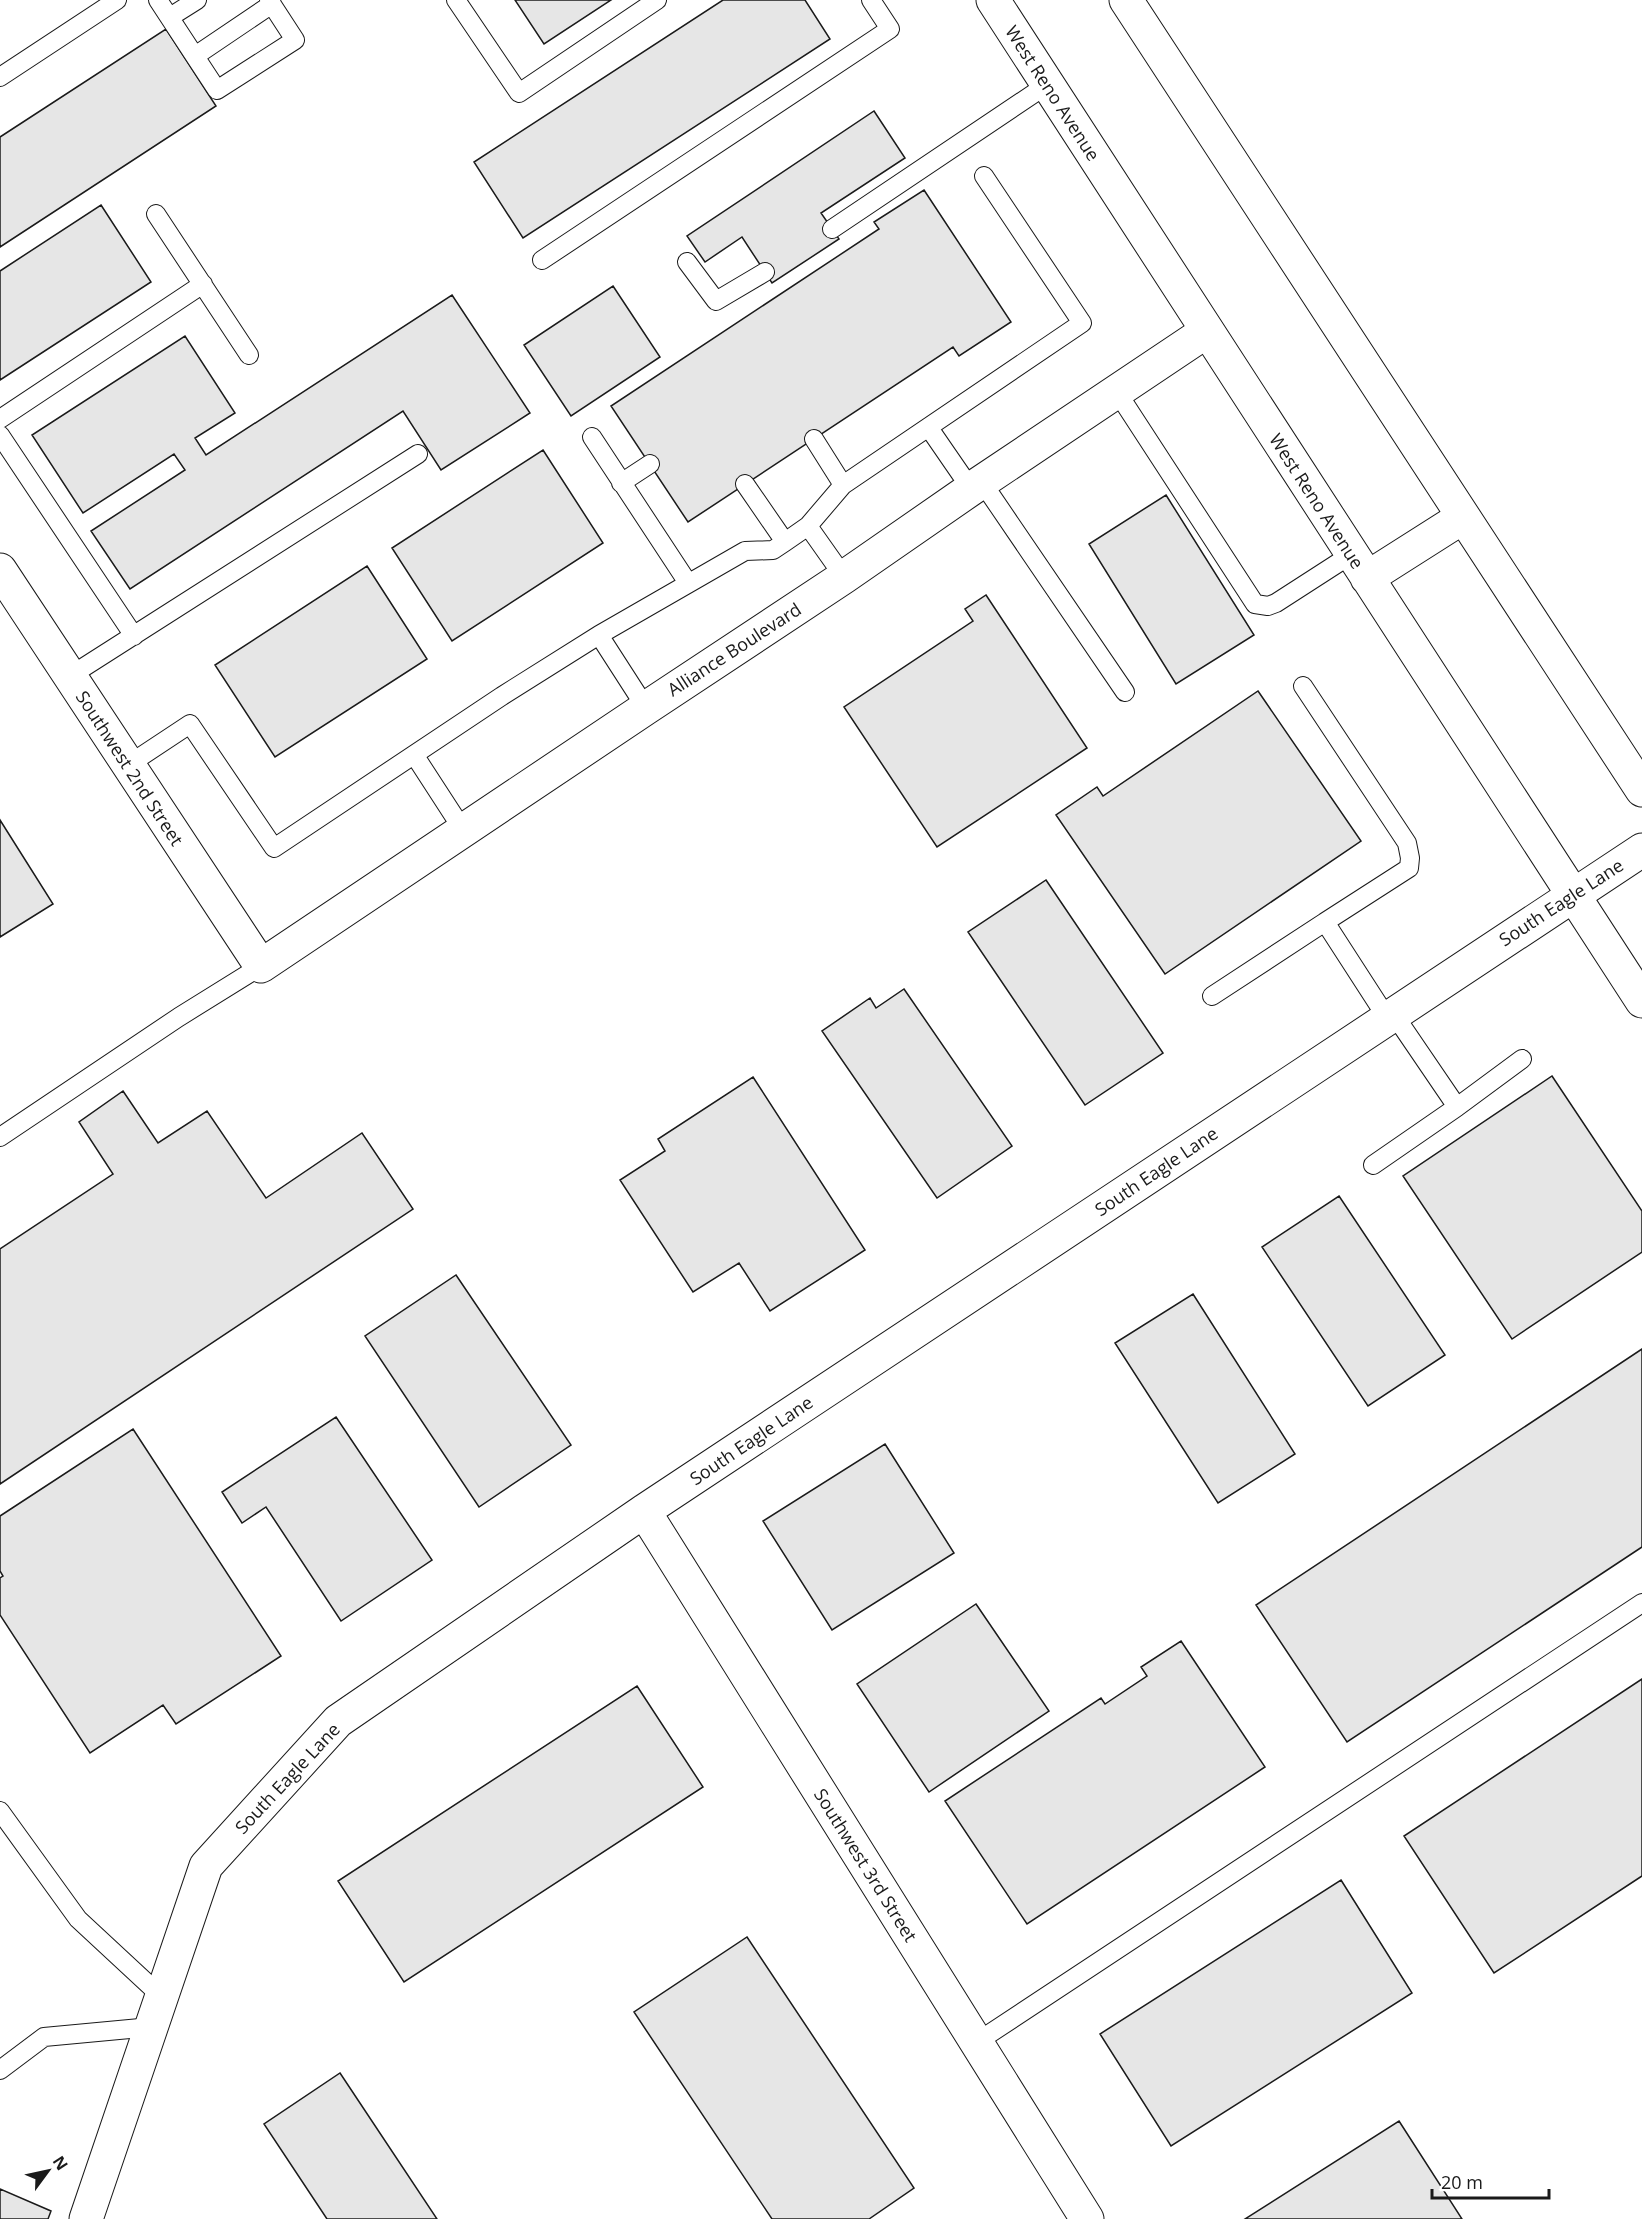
<svg xmlns="http://www.w3.org/2000/svg" width="1642" height="2219" font-family="'Open Sans',sans-serif">
	<rect width="100%" height="100%" fill="#fff"/>
	<path fill="#e6e6e6" stroke="#1a1a1a" stroke-width="1.5" d="M515,0H611L544,44Z
		M723,0H805L830,39L523,238L474,162Z
		M166,29L216,106L0,247V137Z
		M874,111L905,158L821,213L839,239L772,283L742,237L705,262L687,236Z
		M924,190L1011,322L959,356L953,347L688,522L611,406L879,229L874,222Z
		M101,205L151,282L0,380V271Z
		M613,286L660,357L571,416L524,345Z
		M452,295L530,413L441,470L403,411L130,589L91,531L185,470L174,454L83,513L32,435L185,336L235,413L195,438L206,455Z
		M543,450L603,543L452,641L392,548Z
		M1166,495L1254,635L1176,684L1089,544Z
		M367,566L427,659L275,757L215,665Z
		M986,595L1087,748L937,847L844,707L973,621L965,609Z
		M1258,691L1361,841L1165,974L1056,815L1097,787L1103,796Z
		M0,820L53,904L0,937Z
		M1046,880L1163,1053L1085,1105L968,932Z
		M904,989L1012,1146L937,1198L822,1031L870,998L876,1008Z
		M1552,1076L1642,1211V1252L1512,1339L1403,1176Z
		M753,1077L865,1250L770,1311L739,1263L693,1292L620,1180L665,1151L658,1139Z
		M123,1091L158,1143L207,1111L266,1198L362,1133L413,1209L0,1484V1249L113,1174L79,1122Z
		M1339,1196L1445,1355L1368,1406L1262,1247Z
		M456,1275L571,1445L479,1507L365,1336Z
		M1193,1294L1295,1454L1218,1503L1115,1343Z
		M1642,1349V1547L1347,1742L1256,1605Z
		M336,1417L432,1560L341,1621L266,1507L242,1523L222,1492Z
		M133,1429L281,1656L176,1724L163,1705L90,1753L0,1615V1578L3,1576L0,1571V1516Z
		M885,1444L954,1553L832,1630L763,1521Z
		M976,1604L1049,1711L929,1792L857,1684Z
		M1181,1641L1265,1767L1027,1924L945,1801L1101,1698L1105,1704L1147,1676L1141,1667Z
		M1642,1679V1876L1494,1973L1404,1836Z
		M637,1686L703,1787L404,1982L338,1881Z
		M1341,1880L1412,1993L1171,2146L1100,2034Z
		M747,1937L914,2188L869,2219H772L634,2012Z
		M340,2073L437,2219H327L264,2124Z
		M1399,2121L1462,2219H1245Z
		M0,2189L51,2211L48,2219H0Z"/>
	<g fill="none" stroke-linecap="round" stroke-linejoin="round">
		<g stroke="#1a1a1a" stroke-width="20">
			<path id="service" d="M158,0L217,90L295,40L269,0
				M456,0L519,93L657,0
				M170,17L197,0
				M195,56L272,4
				M0,77L117,0
				M156,214L249,355
				M832,229L1048,84
				M542,260L890,29L871,0
				M687,262L716,301L765,272
				M1117,392L1255,604L1268,606L1276,603L1352,554
				M0,419L203,284
				M929,428L971,489
				M0,435L134,636
				M592,437L688,583
				M814,439L843,485
				M982,482L1125,692
				M621,483L650,464
				M745,484L785,542
				M808,526L844,577
				M599,635L646,708
				M70,676L418,454
				M1303,686L1407,843L1410,858L1409,868L1325,922L1387,1018
				M415,756L463,830
				M128,765L190,724L274,848L502,696L599,635L745,551L773,550L785,542L808,526L843,485L1082,323L984,176
				M1212,996L1325,922
				M1393,1013L1457,1107L1522,1059
				M0,1137L179,1017L261,966
				M1373,1165L1457,1107
				M0,1811L78,1919L162,1997
				M977,2042L1642,1603
				M0,2070L44,2037L151,2027"/>
		</g>
		<g stroke="#1a1a1a" stroke-width="35">
			<path id="minor" d="M0,570L261,966L646,708L844,577L971,489L1207,331
				M644,1511L1087,2219
				M86,2219L206,1866L338,1721L644,1511L1642,850"/>
		</g>
		<g stroke="#1a1a1a" stroke-width="35">
			<path id="primary" d="M993,0L1642,1001
				M1126,0L1642,790
				M1367,578L1463,517"/>
		</g>
		<use href="#service" stroke="#fff" stroke-width="18"/>
		<use href="#minor" stroke="#fff" stroke-width="33"/>
		<use href="#primary" stroke="#fff" stroke-width="33"/>
	</g>
	<g text-anchor="middle" dominant-baseline="central" stroke-width="4.5" stroke-linejoin="round" paint-order="stroke">
		<g font-size="18" fill="#1a1a1a" stroke="#fff">
			<text transform="translate(1053 93) rotate(57)">West Reno Avenue</text>
			<text transform="translate(1317 501) rotate(57)">West Reno Avenue</text>
			<text transform="translate(734 649) rotate(-33)">Alliance Boulevard</text>
			<text transform="translate(130 768) rotate(57)">Southwest 2nd Street</text>
			<text transform="translate(1561 902) rotate(-33)">South Eagle Lane</text>
			<text transform="translate(1156 1171) rotate(-34)">South Eagle Lane</text>
			<text transform="translate(751 1440) rotate(-34)">South Eagle Lane</text>
			<text transform="translate(287 1778) rotate(-47)">South Eagle Lane</text>
			<text transform="translate(866 1865) rotate(58)">Southwest 3rd Street</text>
		</g>
	</g>
	<g transform="translate(48 2171) rotate(57)" stroke="#ffffff" stroke-width="4.5" paint-order="stroke">
	<path d="M0-4.5L10 22L0 15L-10 22Z" fill="#1a1a1a"/>
	<text y="-9" font-size="16" font-weight="bold" text-anchor="middle" fill="#1a1a1a">N</text>
	</g>
	<path d="M1432 2189v9h117v-9" fill="none" stroke="#1a1a1a" stroke-width="3"/>
	<text x="1441" y="2189" font-size="18" fill="#1a1a1a" stroke="#ffffff" stroke-width="4.5" paint-order="stroke">20 m</text>
</svg>
